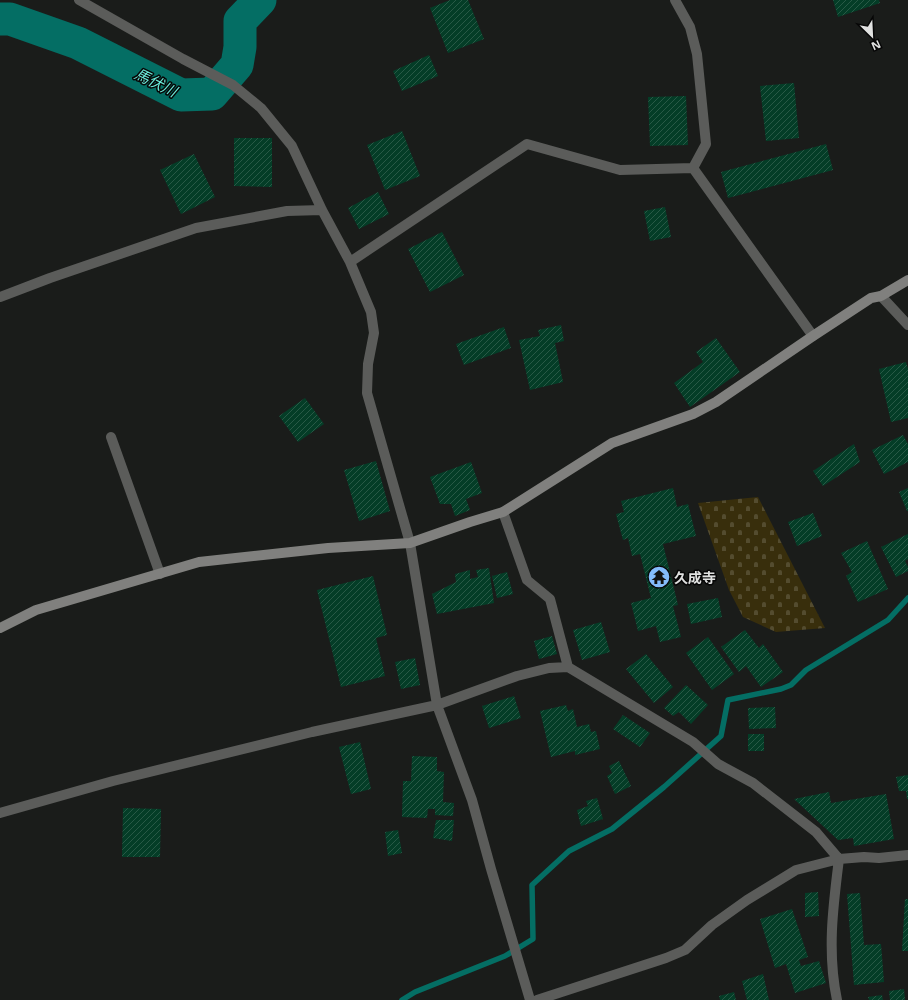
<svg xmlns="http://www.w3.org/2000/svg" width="908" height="1000" font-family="'Noto Sans','Noto Sans JP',sans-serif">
	<defs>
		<pattern id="cemetery-stones" width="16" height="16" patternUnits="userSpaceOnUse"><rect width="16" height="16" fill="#382e0c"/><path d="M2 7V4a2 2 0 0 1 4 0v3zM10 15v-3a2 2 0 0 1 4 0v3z" fill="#544c2f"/></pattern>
		<pattern id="building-hatch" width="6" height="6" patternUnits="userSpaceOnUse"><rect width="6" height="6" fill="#043d27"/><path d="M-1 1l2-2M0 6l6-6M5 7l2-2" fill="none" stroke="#285946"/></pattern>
	</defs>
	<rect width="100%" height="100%" fill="#1a1c1a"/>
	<path fill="url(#cemetery-stones)" d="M758,497L825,628L776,632L743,617L729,590L698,503Z"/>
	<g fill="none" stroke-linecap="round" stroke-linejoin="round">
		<path stroke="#046e64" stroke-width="5.5" d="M402,1000L415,992L505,956L533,939L532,885L569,851L612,829L664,787L721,736L728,700L781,689L791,685L806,670L888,620L908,598"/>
		<path stroke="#046e64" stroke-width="33" d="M0,19H10L78,43L181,95L212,94L237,65L240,47V21L260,0"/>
	</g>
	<path fill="url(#building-hatch)" d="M450,0H468L484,39L448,53L430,8Z
		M833,0H879L880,3L838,17Z
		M429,55L438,76L402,91L393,71Z
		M794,83L799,138L766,141L760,86Z
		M686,96L688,145L650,146L648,97Z
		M402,131L420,176L385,190L367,145Z
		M234,138H272V187L234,186Z
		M826,144L833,170L728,198L721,172Z
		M194,154L215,197L181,214L160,170Z
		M378,192L389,214L359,229L348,208Z
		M665,207L671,237L650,241L644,211Z
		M442,232L464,275L430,292L408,249Z
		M561,325L564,341L555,343L563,382L530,390L519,340L540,336L538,330Z
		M504,327L511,348L464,365L456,344Z
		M716,338L740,372L690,407L674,383L703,362L696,352Z
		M906,362L908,369V418L891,422L879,369Z
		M305,398L324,424L298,442L279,416Z
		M903,435L908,444V462L884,474L872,450Z
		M854,444L860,462L823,486L813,471Z
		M376,461L390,511L359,521L344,470Z
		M471,462L482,493L466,499L470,510L455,516L451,504H440L430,477Z
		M673,488L677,507L688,504L696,536L663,544L678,605L673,606L681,637L660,642L656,626L638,631L631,603L651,598L640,554L632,556L628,538L623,540L616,514L624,512L621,501Z
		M908,488V511H907L899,492Z
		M813,513L822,536L797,546L788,522Z
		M908,534V559L905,561L908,567V571L896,577L881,547Z
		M867,541L888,589L858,602L846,576L852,572L841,553Z
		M489,568L494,603L437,614L432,594L456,582L455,574L470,570V579L478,577L476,570Z
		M507,572L513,594L497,598L492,576Z
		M373,576L387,635L376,638L385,676L341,687L317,590Z
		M718,598L722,617L691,624L687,604Z
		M601,622L610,652L582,660L573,630Z
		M745,630L759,648L763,644L783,672L761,687L746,666L739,672L721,647Z
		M552,636L557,654L539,659L534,641Z
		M708,637L734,674L712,690L686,653Z
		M646,654L673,687L654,703L626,669Z
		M415,658L420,685L401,689L395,662Z
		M686,685L708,705L691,724L679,712L673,716L664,708Z
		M514,696L521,718L489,728L482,706Z
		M566,705L568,711L573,709L577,727L589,724L591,732L596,731L600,749L575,755V751L551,757L540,711Z
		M775,707L776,728L749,729L748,708Z
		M623,715L650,733L640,747L613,729Z
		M748,734H764V751H748Z
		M360,742L371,789L351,794L339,747Z
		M412,756L437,757V771L444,772L443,802L454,803L453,816L435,815V809H428L427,818L402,817L403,781H411Z
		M619,761L631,786L615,794L607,776L612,773L609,766Z
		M908,775V799H907L906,791H899L896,777Z
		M829,792L831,803L886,794L894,839L854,846L853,838L838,840L794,799Z
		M597,798L603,819L581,826L577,810L588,806L586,801Z
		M123,808L161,809L160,857H122Z
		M436,820H454L452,841L433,838Z
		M398,830L402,853L388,856L385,832Z
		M818,892L819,916L805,917V893Z
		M860,893L864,945L881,944L884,982L854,985L847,894Z
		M905,899H908V951H902Z
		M792,909L808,957L799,960L801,966L819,961L826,983L795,993L786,964L775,968L760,919Z
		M763,974L769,1000H747L742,981Z
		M904,989L905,1000H890L889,991Z
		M734,992L736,1000H720L719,996Z
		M882,995L883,1000H869L868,997Z"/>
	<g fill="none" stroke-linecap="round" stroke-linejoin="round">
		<path stroke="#5b5c5a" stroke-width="10" d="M79,0L183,59L233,85L261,108L292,146L322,210L350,262L371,312L374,333L368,364L367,393L410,543L437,705L472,800L491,869L530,1000
			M675,0L690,27L697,54L706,144L693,168
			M693,168L813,336
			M350,262L527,144L620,170L693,168
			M881,296L908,325
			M0,297L50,278L196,228L287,211L322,210
			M111,437L160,574
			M503,512L527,580L550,599L568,667
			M0,813L113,781L312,732L437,705L517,676L549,668L568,667L693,742L718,764L753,783L816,832L839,859L864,857L879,858L908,855
			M537,1000L666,958L685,950L712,925L747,900L796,870L839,859C833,907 827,952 837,1000"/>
		<path stroke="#80807e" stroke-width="10" d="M0,628L36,610L199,562L328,548L410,543L470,522L503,512L612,443L693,414L716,402L813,336L871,298L881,296L908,280"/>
	</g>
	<defs>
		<g id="temple-disc" transform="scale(1.15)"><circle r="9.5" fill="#84bcfb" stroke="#060606"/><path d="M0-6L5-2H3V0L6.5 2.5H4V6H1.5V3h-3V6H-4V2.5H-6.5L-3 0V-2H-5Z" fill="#111"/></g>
	</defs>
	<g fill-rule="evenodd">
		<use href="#temple-disc" x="659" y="577"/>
	</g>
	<g text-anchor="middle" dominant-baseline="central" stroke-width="3" stroke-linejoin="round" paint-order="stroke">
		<g font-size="14" font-weight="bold" fill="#e0e1e0" stroke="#060606" text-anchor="start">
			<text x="674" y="577">久成寺</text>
		</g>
		<g font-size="15" font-style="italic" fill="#6ae7d7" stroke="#060606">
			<text transform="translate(156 82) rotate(26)">馬伏川</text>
		</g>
	</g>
	<g transform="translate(872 36) rotate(156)" stroke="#060606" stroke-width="3" paint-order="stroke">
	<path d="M0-3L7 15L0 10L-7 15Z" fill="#e0e1e0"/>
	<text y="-6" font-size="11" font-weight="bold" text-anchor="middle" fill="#e0e1e0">N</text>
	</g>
</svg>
